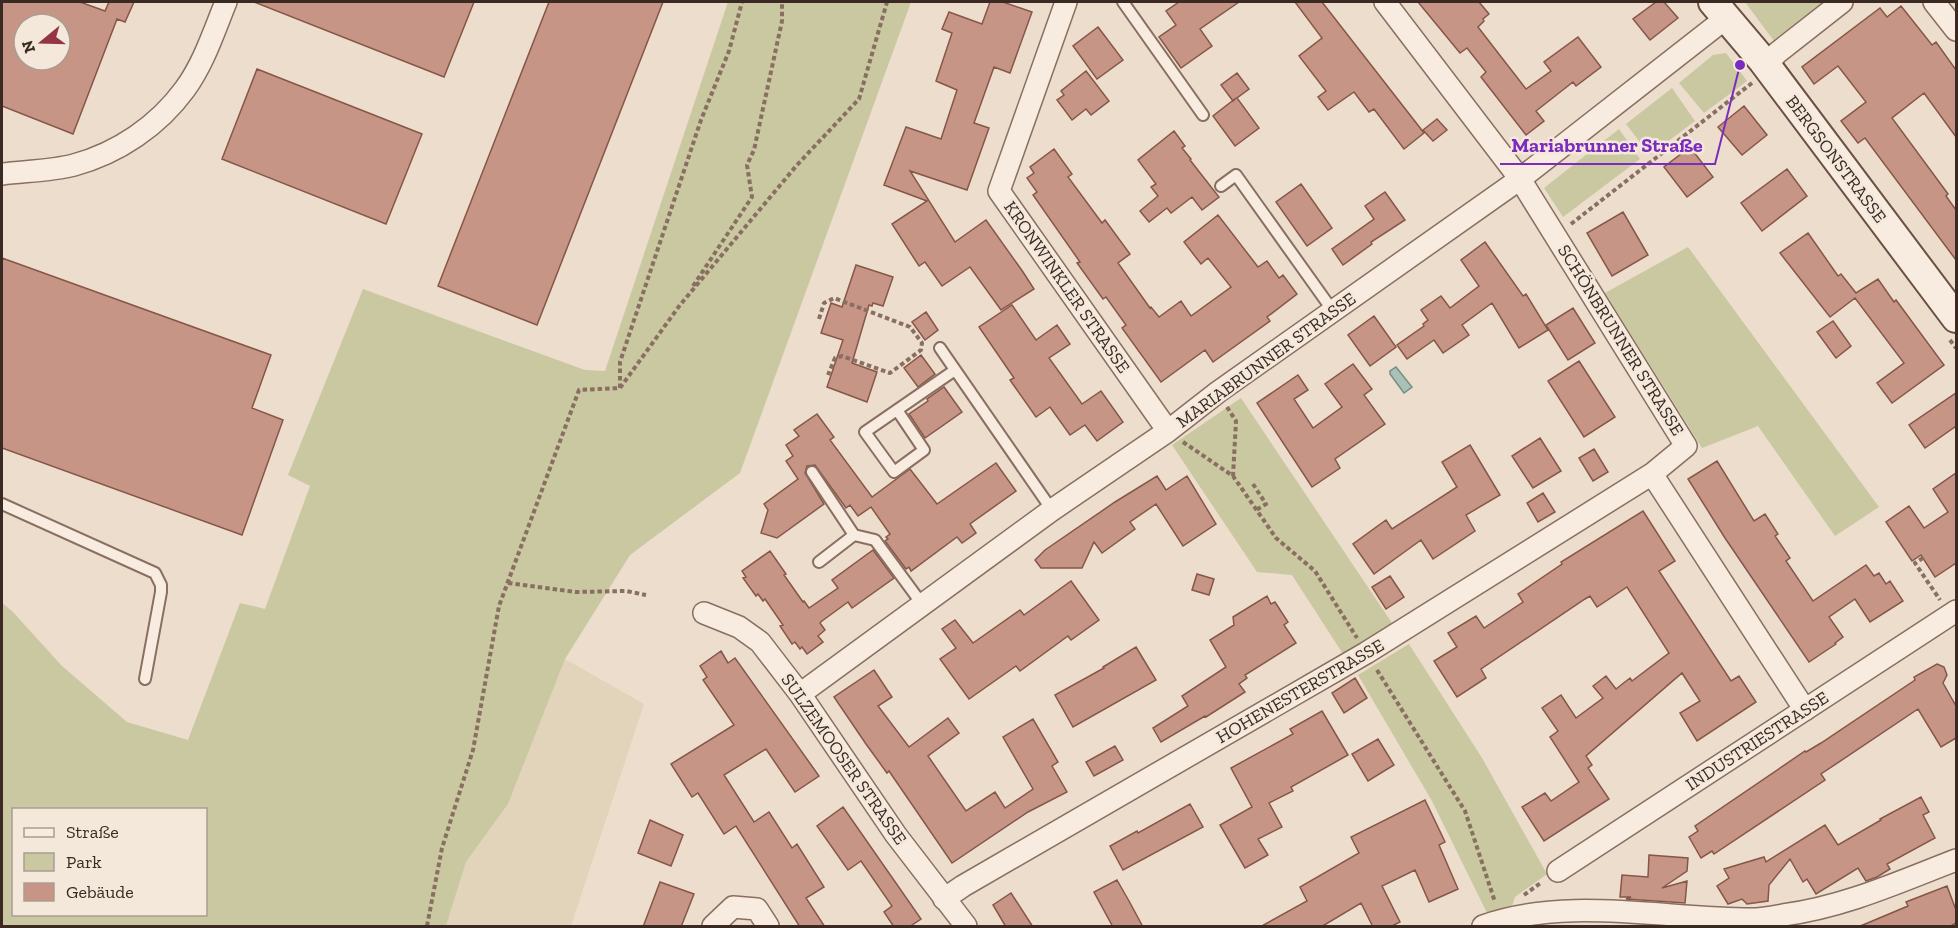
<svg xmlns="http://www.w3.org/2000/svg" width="1958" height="928" font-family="'Zilla Slab',serif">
	<rect width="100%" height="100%" fill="#ecddcc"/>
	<path fill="#e1d4ba" d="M565,659L644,704L571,926H446L466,862L508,804Z"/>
	<path fill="#cac8a0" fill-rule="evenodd" d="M728,2H911L740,473L630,555L565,659L508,804L466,862L446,926H2V603L12,611L62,666L127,722L188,740L240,603L265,609L310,486L288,475L363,289L585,370L605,371ZM14,810H206V914H14Z
		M1745,2H1834L1777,45Z
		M1726,53L1747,81L1704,113L1679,83L1713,55Z
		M1672,88L1695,121L1650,155L1626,124Z
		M1619,129L1640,159L1563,217L1544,188Z
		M1688,247L1879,507L1835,536L1758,426L1702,448L1605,293Z
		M1241,398L1392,623L1343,654L1292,575L1257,572L1172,445Z
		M1409,644L1482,758L1547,874L1515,897L1510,912L1488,915L1432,801L1358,675Z"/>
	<path fill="#abc1b7" stroke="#729083" stroke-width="1.5" d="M1396,367L1412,387L1404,393L1390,374V371Z"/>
	<path fill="#c79585" stroke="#865648" stroke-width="1.5" fill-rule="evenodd" d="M2,2H80L105,11L109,2H134L125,22L117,19L73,134L2,106ZM24,24H60V60H24Z
		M254,2H474L444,77Z
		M549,2H663L537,325L438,286Z
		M990,2H1003L1032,12L1010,73L994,67L974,123L989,128L967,190L910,171L955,242L986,220L1023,272L1034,289L1001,310L970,267L942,286L925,262L919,266L892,224L927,201L884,185L906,127L941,139L957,90L936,81L952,33L942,29L949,12L982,24Z
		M1179,2H1239L1200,29L1212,46L1181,68L1159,37L1176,25L1166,11Z
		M1295,2H1322L1424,133L1404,149L1374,109L1369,112L1354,92L1328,110L1318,97L1326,91L1299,56L1322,38Z
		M1418,2H1479L1489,14L1483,19L1484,21L1478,27L1526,89L1551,71L1544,62L1578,37L1601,67L1576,86L1573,82L1536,111L1544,121L1526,135L1481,77L1486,72L1467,48L1460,53Z
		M1656,2H1664L1678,18L1650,40L1633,19Z
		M1901,6L1932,45L1936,42L1956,70V137L1924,93L1892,118L1948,194L1946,196L1956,210V260L1865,138L1858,143L1841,121L1866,102L1838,66L1814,84L1802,67L1880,8L1887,17Z
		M1098,27L1123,60L1097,79L1073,46Z
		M257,69L422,134L386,224L222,159Z
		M1086,71L1109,101L1091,115L1086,109L1072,120L1057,100L1064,95L1061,91Z
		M1237,73L1249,89L1237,98L1259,128L1235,146L1213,116L1236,98L1233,101L1221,85Z
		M1744,106L1767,135L1742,155L1718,127Z
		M1437,119L1447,130L1433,141L1423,130Z
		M1174,131L1185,146L1182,148L1191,159L1190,160L1219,197L1202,210L1192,197L1171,213L1167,208L1149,222L1140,211L1158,196L1151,187L1156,184L1138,160Z
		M1690,147L1713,177L1687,197L1664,167Z
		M1054,149L1072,174L1068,177L1102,223L1105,220L1130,254L1118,263L1150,308L1151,307L1159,317L1181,301L1191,316L1231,287L1208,258L1201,264L1184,242L1218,215L1258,267L1267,261L1279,278L1283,275L1297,294L1267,317L1270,321L1213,362L1205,350L1161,382L1122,328L1126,325L1106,297L1103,299L1077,263L1080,262L1033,195L1037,192L1027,178L1034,173L1030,167Z
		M1787,169L1807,196L1762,231L1741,203Z
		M1301,184L1332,228L1307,246L1276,202Z
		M1385,192L1405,220L1371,242L1372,244L1343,265L1332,249L1374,219L1365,206Z
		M1623,212L1648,255L1612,276L1587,233Z
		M1808,233L1838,276L1841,274L1856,293L1878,279L1894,302L1896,300L1944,365L1892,403L1877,383L1904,363L1855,298L1830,317L1780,253Z
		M1485,242L1523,296L1526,294L1548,330L1519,348L1492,303L1462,325L1469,335L1443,353L1434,340L1407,359L1397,345L1424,326L1423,324L1428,320L1421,310L1441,296L1450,308L1479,286L1461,260Z
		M2,258L271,355L252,408L283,420L242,535L2,448Z
		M856,265L893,277L883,306L873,303L872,306L869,305L852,363L877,372L867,402L827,387L843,340L821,333L831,303L842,307Z
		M1012,305L1036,340L1057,325L1070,344L1049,358L1082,404L1101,391L1123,422L1097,441L1085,425L1070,435L1050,407L1036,417L1010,380L1014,378L979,327Z
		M1573,308L1595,343L1568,360L1546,325Z
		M926,312L938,330L925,340L912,322Z
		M1374,316L1396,347L1370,366L1348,335Z
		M1833,321L1851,346L1836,358L1817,332Z
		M921,355L935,374L918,387L904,368Z
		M1579,361L1615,417L1584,437L1548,381Z
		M1353,364L1372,389L1364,395L1385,424L1335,459L1340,468L1312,487L1257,403L1298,375L1308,390L1294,399L1313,428L1342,407L1325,384Z
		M944,387L962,412L925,438L909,414L928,401L927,399Z
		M1956,393V426L1925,448L1909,425Z
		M817,414L834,437L830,440L872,497L910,469L937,504L996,463L1016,491L970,524L976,533L962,543L957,537L911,571L909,567L906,569L885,541L888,539L886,537L890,534L871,507L858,516L850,505L846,508L815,465L807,466L805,473L824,504L777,538L761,533L768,510L764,504L798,479L786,461L793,456L786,445L799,436L794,430Z
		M1540,438L1561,471L1533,488L1512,456Z
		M1470,445L1500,495L1466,515L1475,531L1433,559L1421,540L1374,574L1353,544L1386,520L1392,529L1457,487L1442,462Z
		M1594,449L1608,472L1593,481L1579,458Z
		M1717,461L1754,521L1765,514L1778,534L1775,536L1790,558L1786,561L1813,601L1866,565L1874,576L1879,573L1886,584L1890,581L1903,601L1870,622L1855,599L1829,617L1843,637L1835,643L1836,644L1809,662L1725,538L1688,479Z
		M1956,473V563L1935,577L1921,555L1912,561L1886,522L1909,506L1924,528L1948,512L1933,489Z
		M1157,476L1166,490L1187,476L1216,524L1183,546L1156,504L1130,522L1135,529L1102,553L1094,542L1082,568H1041L1035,560L1045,550L1115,502Z
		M1543,493L1555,512L1538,522L1527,503Z
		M1643,511L1675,561L1659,571L1731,681L1739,676L1756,702L1697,741L1680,713L1700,701L1682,673L1586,756L1592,765L1588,768L1609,799L1544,841L1522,807L1545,793L1551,801L1579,782L1550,737L1558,731L1542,708L1561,695L1576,718L1603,698L1593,686L1606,676L1616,689L1630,678L1632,681L1669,653L1627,587L1597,607L1590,596L1585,599L1481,669L1486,678L1457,697L1434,661L1457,647L1448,633L1476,616L1484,628L1523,602L1518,594L1562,564L1561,562Z
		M873,550L894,578L852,608L848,602L822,621L820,623L825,630L818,636L823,642L807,654L802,647L800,649L795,642L792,644L780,626L783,625L765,599L763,601L758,594L756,596L743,578L746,577L742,571L770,551L786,574L784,575L803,602L804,601L809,608L838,588L832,580Z
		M1197,574L1214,579L1209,595L1192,590Z
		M1390,576L1404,597L1386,609L1372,587Z
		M1071,581L1099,620L1071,640L1068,636L1020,671L1016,666L969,699L940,659L956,648L942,629L955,620L973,643L1020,610L1024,615Z
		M1267,596L1271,604L1275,602L1288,622L1284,625L1296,643L1245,675L1247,678L1239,684L1245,692L1206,717L1205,716L1161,742L1153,728L1188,706L1182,696L1226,667L1210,640L1234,625L1233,617Z
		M1136,647L1156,680L1073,727L1055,695L1104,668L1103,667Z
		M721,651L728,663L735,658L819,776L795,792L766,749L724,775L754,822L769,812L792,848L797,844L824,887L806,898L825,927H800L736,826L724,834L698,793L692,797L671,764L734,725L703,680L707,677L700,666Z
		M1937,664L1944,667L1947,675L1943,683L1956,706V738L1941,747L1918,709L1821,774L1825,780L1714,854L1712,851L1701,858L1689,837L1698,831L1695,826L1805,751L1806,752L1821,743L1915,680L1914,677Z
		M874,670L892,697L878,706L909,747L948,718L959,733L928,756L966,811L995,792L1005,808L1033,789L1003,737L1033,719L1058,762L1052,766L1067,792L1028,812L952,863L889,771L887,773L866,744L834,697Z
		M1355,678L1367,698L1344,713L1332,693Z
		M1322,711L1348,755L1291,787L1293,791L1269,803L1282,827L1258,839L1268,855L1245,868L1220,825L1252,807L1231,768L1293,734L1290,729Z
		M1378,739L1394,765L1368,781L1352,754Z
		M1115,746L1123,760L1094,776L1086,762Z
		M1921,797L1929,812L1923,815L1935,838L1887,864L1890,869L1877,877L1866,881L1858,868L1816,894L1807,879L1803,882L1790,859L1769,885L1768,901L1747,904L1742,899L1728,904L1717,886L1729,878L1724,869L1764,857L1766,862L1825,825L1838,845L1881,820L1880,819Z
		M1425,800L1445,842L1439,845L1458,889L1429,902L1415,870L1382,886L1400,922L1390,927H1373L1361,903L1321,927H1260L1307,901L1300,887L1359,853L1351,837Z
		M1190,804L1203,827L1123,870L1110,846L1137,831L1138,833Z
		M843,807L921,919L909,927H894L884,912L892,906L861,861L848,870L817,826Z
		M650,820L683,835L671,866L638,853Z
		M1649,855L1688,858L1687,871L1662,888L1687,881L1685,903L1626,899L1631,897H1620L1622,875L1648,877Z
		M1117,880L1129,901L1143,927H1113L1094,892Z
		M660,882L694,894L681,927H643Z
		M1947,886L1956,910V923L1949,927H1858L1908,906L1906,902Z
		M1011,893L1033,927H1006L993,905Z"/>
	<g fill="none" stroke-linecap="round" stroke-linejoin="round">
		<g stroke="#886f61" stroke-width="14">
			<path id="lane" d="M1123,2L1203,115
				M1221,186L1236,175L1333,311
				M940,348L1052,510
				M897,410L924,450L894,472L865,432L955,370
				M812,472L854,535
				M2,504L155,573L161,585V592L145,679
				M819,562L854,535L875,540L922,604"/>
		</g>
		<g stroke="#886f61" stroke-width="24">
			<path id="street" d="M1066,2L999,191L1168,431
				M1385,2L1520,179L1686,446L1652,474L1805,710
				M1934,2L1956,30
				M1766,66L1777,53L1842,2
				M2,174C25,171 51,171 74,165C118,153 158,126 185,89C204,63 214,31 226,2
				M704,613L739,627L760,642L800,694L896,835L966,926
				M800,694L1052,510L1168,431L1218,392L1520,179L1726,18
				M1558,871L1956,611
				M944,899L963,886L1366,653L1652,474
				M713,926L733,907L757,909L768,926
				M1483,926C1566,896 1665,919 1751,919C1762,919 1772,917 1783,915C1844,907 1899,882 1956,860"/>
		</g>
		<g stroke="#6a5043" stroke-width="32">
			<path id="secondary" d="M1713,2L1763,61L1956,318"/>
		</g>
		<path stroke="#886f61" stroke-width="4" stroke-dasharray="4.5 3" stroke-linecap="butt" d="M1571,224L1752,83
			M693,286L752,197L747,165L754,150L782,21V2
			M819,319L824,303L834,298L910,327L922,343L921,350L890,373L842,356L835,358L828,375
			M1950,340L1956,348
			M620,388V362L701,120L729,51L742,2
			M1227,407L1236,421L1233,476
			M1183,442L1233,476L1276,538L1315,571L1357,638
			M1253,484L1266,504L1256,510
			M1923,558L1915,563L1940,600
			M508,583L576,592L626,591L646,595
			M1377,670L1465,811L1495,902
			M1524,895L1542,882
			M427,926L442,848L473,750L499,606L579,390L620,388L680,305L797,165L859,99L887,2"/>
		<use href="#lane" stroke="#f7ecdf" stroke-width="10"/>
		<use href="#street" stroke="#f7ecdf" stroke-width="21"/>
		<use href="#secondary" stroke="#f7ecdf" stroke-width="28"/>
	</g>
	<g text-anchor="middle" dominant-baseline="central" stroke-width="5" stroke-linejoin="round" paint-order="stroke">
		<g font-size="18" fill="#3a2a23" stroke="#f4e8db">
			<text transform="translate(1836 159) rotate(53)">BERGSONSTRASSE</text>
			<text transform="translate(1067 287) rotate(55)">KRONWINKLER STRASSE</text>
			<text transform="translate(1621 340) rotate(58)">SCHÖNBRUNNER STRASSE</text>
			<text transform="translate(1266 360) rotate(-36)">MARIABRUNNER STRASSE</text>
			<text transform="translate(1300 691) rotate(-30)">HOHENESTERSTRASSE</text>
			<text transform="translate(1757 741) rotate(-33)">INDUSTRIESTRASSE</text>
			<text transform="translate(844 759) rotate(55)">SULZEMOOSER STRASSE</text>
		</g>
	</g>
	<path fill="none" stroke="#7b2cbf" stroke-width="2" d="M1740 65L1715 164H1500"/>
	<circle fill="#7b2cbf" stroke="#f4e8db" stroke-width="2" cx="1740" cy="65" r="6"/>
	<g font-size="20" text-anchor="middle" font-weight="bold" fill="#7b2cbf" stroke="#f4e8db" stroke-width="5" stroke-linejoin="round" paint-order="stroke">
		<text x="1607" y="152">Mariabrunner Straße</text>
	</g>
	<rect width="1958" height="928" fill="none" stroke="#3a2a23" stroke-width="6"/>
	<rect x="12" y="808" width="195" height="108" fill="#f4e8db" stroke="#aa9c91" stroke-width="1.5"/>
	<rect x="24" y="828" width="30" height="9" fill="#f7ecdf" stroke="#aa9c91" stroke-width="1.5"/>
	<text x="66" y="838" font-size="18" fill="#3a2a23">Straße</text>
	<rect x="24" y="853" width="30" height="18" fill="#cac8a0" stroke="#aa9c91" stroke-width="1.5"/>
	<text x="66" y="868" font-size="18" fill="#3a2a23">Park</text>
	<rect x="24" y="883" width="30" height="18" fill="#c79585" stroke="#aa9c91" stroke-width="1.5"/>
	<text x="66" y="898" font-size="18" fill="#3a2a23">Gebäude</text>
	<g transform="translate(42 42) rotate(251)"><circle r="28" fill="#f4e8db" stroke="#aa9c91" stroke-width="1.5"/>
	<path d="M0-4.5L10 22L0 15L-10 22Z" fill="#933546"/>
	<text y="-9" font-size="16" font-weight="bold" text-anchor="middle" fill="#3a2a23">N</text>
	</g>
</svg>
